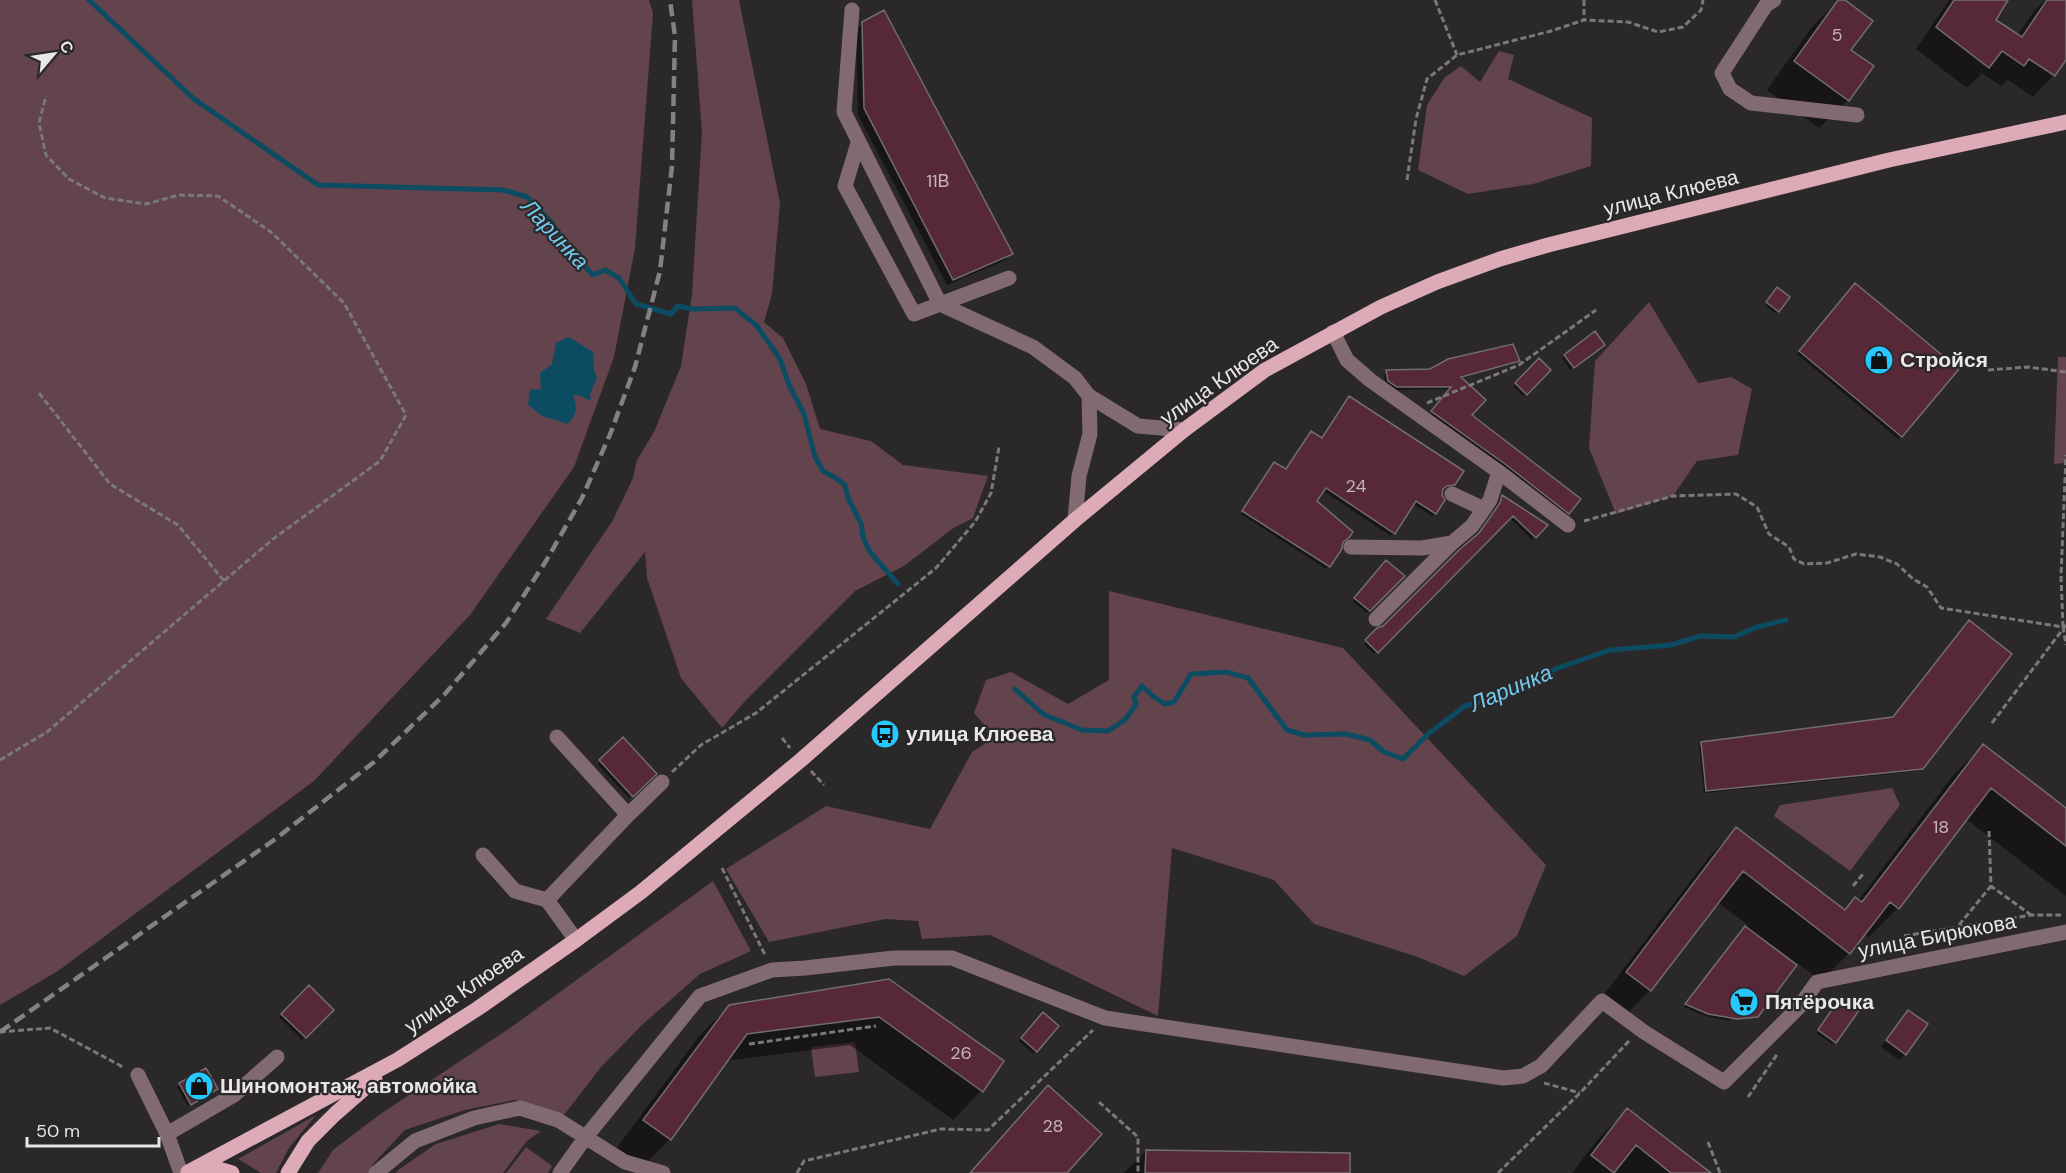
<svg xmlns="http://www.w3.org/2000/svg" width="2066" height="1173" font-family="'DM Sans',sans-serif">
	<rect width="100%" height="100%" fill="#2b2829"/>
	<path fill="#63434c" d="M0,0H649L653,13L635,248L614,357L574,467L470,615L314,781L58,971L0,1005Z
		M692,0H739L780,203L772,294L764,322L783,338L806,384L820,429L871,441L903,465L988,476L973,518L952,529L904,566L855,591L745,701L722,728L681,678L647,578L645,552L580,633L546,619L613,520L633,478L637,460L654,432L681,366L692,294L702,132Z
		M1499,51L1514,55L1508,79L1592,118L1591,166L1533,184L1468,194L1418,170L1427,105L1445,77L1461,66L1480,82Z
		M1649,302L1698,383L1731,377L1752,389L1738,455L1697,461L1673,496L1616,514L1589,448L1595,361Z
		M2058,357H2066V463L2054,464Z
		M1109,591L1343,648L1546,865L1517,936L1464,976L1415,956L1314,924L1274,880L1172,848L1158,1016L990,935L922,939L918,921L885,919L769,942L726,869L826,806L930,829L972,752L995,737L974,713L986,680L1011,672L1068,704L1109,680Z
		M1892,788L1900,805L1850,871L1774,816L1780,805Z
		M713,881L751,951L700,974L642,1025L601,1067L564,1115L515,1100L465,1110L405,1130L373,1164L369,1173H318L333,1150L379,1115L513,1026Z
		M855,1042L859,1072L815,1077L811,1047Z
		M316,1115L289,1148L276,1173H261L238,1159Z
		M499,1124L541,1131L527,1141L503,1173H396L398,1170L436,1144Z
		M526,1147L552,1166L548,1173H506Z"/>
	<path fill="#0b4c63" d="M569,337L593,352L594,370L597,377L590,394L591,401L581,396L573,395C577,408 578,413 568,424L542,416L528,405L530,390L541,389L540,373L552,364L556,343Z"/>
	<path fill="#0007" d="M1839,0H1842L1849,51L1848,100L1819,128L1767,90L1812,27Z
		M1949,0H2007L1994,20L2017,36L2034,11L2045,0H2066V57L2054,75L2033,97L2008,80L2001,86L1982,73L1967,88L1916,49Z
		M863,23L1011,253L1005,260L947,285L858,115L856,30Z
		M1853,288L1901,436L1898,439L1797,354Z
		M1775,292L1778,311L1775,313L1765,305Z
		M1601,348L1570,370L1562,358L1565,356Z
		M1518,360L1516,363L1460,378L1470,415L1568,513L1565,515L1429,415L1450,389L1394,390L1386,384L1384,375L1387,372L1430,370Z
		M1539,360L1549,370L1524,396L1513,387Z
		M1322,440L1454,484L1450,487L1442,488L1435,513L1432,516L1413,504L1391,536L1322,490L1315,501L1341,542L1340,548L1326,569L1241,514L1271,466L1285,471Z
		M1502,497L1546,526L1532,540L1509,517L1374,654L1364,644L1477,537L1498,508Z
		M1383,565L1403,576L1367,613L1353,602Z
		M1893,718L1922,768L1919,771L1704,793L1699,746L1702,743Z
		M623,739L655,774L629,798L597,764Z
		M1983,746L2066,810V896L1966,819L1898,908L1869,937L1864,933L1849,953L1821,981L1797,963L1757,1015L1730,1019V1021L1705,1016L1684,1007L1748,925L1717,902L1650,990L1622,1019L1599,1001L1708,858L1736,829L1844,911L1855,899L1858,901L1954,774Z
		M889,980L1001,1061L981,1091L953,1120L850,1045L726,1061L670,1139L641,1168L616,1149L700,1035L729,1006Z
		M309,988L332,1010L302,1040L279,1017Z
		M1839,1001L1835,1042L1832,1044L1816,1033Z
		M1043,1014L1057,1027L1033,1054L1019,1041Z
		M1902,1018L1905,1054L1899,1060L1881,1047Z
		M206,1070L216,1089L188,1106L177,1087Z
		M1627,1110L1708,1173H1572L1599,1138Z
		M1146,1151L1348,1173H1124Z"/>
	<g fill="none" stroke-linecap="round" stroke-linejoin="round">
		<path stroke="#0b4c63" stroke-width="5" d="M89,0L194,99L318,185L503,190L527,197L552,223L569,250L593,275L605,270L619,278L636,304L671,314L678,306L693,309L735,308L757,326L780,359L789,385L804,414L815,457L823,471L836,478L845,485L848,498L861,523L863,537L870,552L898,584
			M1015,689L1043,714L1082,730L1108,731L1126,719L1136,704L1134,697L1142,686L1154,697L1165,704L1174,702L1191,674L1226,672L1248,678L1287,730L1304,735L1346,734L1370,740L1384,752L1403,759L1428,734L1465,706L1500,696L1558,668L1610,650L1671,645L1700,636L1734,637L1757,627L1786,620"/>
	</g>
	<path fill="#572838" stroke="#716e6f" stroke-width="1.5" d="M1838,0H1845L1873,21L1851,50L1874,66L1849,101L1794,61Z
		M1954,0H2008L1996,20L2022,37L2047,0H2066V60L2055,76L2029,59L2024,66L2002,51L1989,68L1936,27Z
		M884,10L1013,254L953,280L864,108L862,22Z
		M1855,283L1959,369L1902,437L1799,351Z
		M1777,287L1790,297L1779,312L1766,302Z
		M1595,331L1605,345L1574,368L1564,355Z
		M1513,344L1520,361L1461,377L1486,400L1472,415L1581,499L1569,514L1505,464L1431,411L1451,387H1397L1388,381L1386,370L1430,369L1448,359Z
		M1539,358L1551,370L1527,395L1515,383Z
		M1349,396L1464,471L1455,485L1447,486L1443,489L1442,495L1445,500L1436,514L1416,501L1395,534L1326,488L1317,501L1353,532L1349,538L1343,542L1342,549L1330,567L1242,511L1274,462L1286,469L1311,431L1322,438Z
		M1502,495L1548,525L1536,538L1513,516L1378,653L1365,640L1377,628L1383,626L1459,550L1479,533L1500,503Z
		M1386,560L1405,576L1370,611L1354,598Z
		M1969,620L2012,654L1923,769L1706,791L1701,742L1893,717Z
		M623,737L657,774L633,797L599,760Z
		M1983,744L2066,808V846L1991,788L1899,909L1890,902L1850,954L1743,871L1651,991L1626,972L1736,827L1845,910L1855,897L1862,902Z
		M1745,926L1797,965L1758,1017L1737,1019L1708,1014L1685,1004Z
		M889,979L1004,1061L983,1092L879,1017L747,1034L671,1140L643,1120L729,1005Z
		M309,985L334,1010L306,1038L281,1014Z
		M1841,996L1860,1009L1836,1043L1818,1030Z
		M1908,1010L1928,1024L1906,1055L1886,1040Z
		M1043,1012L1059,1026L1037,1052L1021,1038Z
		M206,1068L218,1089L191,1105L179,1083Z
		M1048,1085L1102,1134L1067,1173H970Z
		M1627,1108L1711,1173H1671L1636,1145L1614,1173L1591,1155Z
		M1146,1150L1350,1153V1173H1145Z"/>
	<g fill="none" stroke-linecap="round" stroke-linejoin="round">
		<path stroke="#7b7879" stroke-width="3" stroke-dasharray="6 3" stroke-linecap="butt" d="M1435,0L1457,55
			M1584,0V19
			M1407,180L1416,119L1427,79L1457,55L1551,31L1584,20L1628,22L1658,32L1683,27L1701,10L1703,0
			M1988,370L2028,367L2066,372
			M39,393L110,484L178,525L224,581
			M1427,403L1519,365L1596,310
			M1584,521L1673,496L1736,494L1757,507L1769,534L1789,547L1794,559L1804,564L1827,563L1856,554L1880,557L1897,564L1913,579L1927,587L1941,608L2063,627L2066,645
			M2063,627L2061,576L2066,455
			M1992,723L2066,625
			M782,738L790,748
			M0,760L47,732L273,539L380,461L406,415L344,303L271,232L218,196L179,195L146,204L105,198L69,179L46,155L39,123L46,96
			M811,771L824,785
			M672,772L701,745L756,713L936,568L975,522L991,493L999,447
			M1989,831L1991,886L2031,915
			M722,868L765,955
			M1853,886L1863,874
			M1959,925L1991,886
			M1904,936L2031,915H2061
			M0,1032L50,1028L123,1067
			M749,1044L876,1026
			M1544,1083L1580,1093
			M1748,1097L1778,1053
			M1099,1102L1138,1137V1173
			M1708,1142L1720,1173
			M797,1173L804,1161L941,1129L988,1130L1093,1030
			M1498,1173L1580,1093L1630,1040"/>
		<path stroke="#826a71" stroke-width="15" d="M1774,0L1766,5L1722,73L1730,89L1751,103L1857,115
			M852,10L844,112L940,304L1033,347L1075,378L1089,396L1138,426L1184,430
			M858,143L845,186L914,314L1009,278
			M1333,332L1347,360L1370,380L1499,472L1490,500L1472,526L1452,543L1376,619
			M1499,472L1568,525
			M1452,494L1484,509
			M1075,520L1079,476L1090,434L1089,396
			M1351,547L1422,548L1452,543
			M628,815L662,782
			M483,855L515,891L547,900L576,940
			M547,900L628,815L557,737
			M138,1075L167,1134L181,1173
			M167,1134L234,1095L277,1057
			M376,1173L415,1141L474,1118L520,1108L558,1120L625,1162L663,1173
			M560,1173L585,1138L700,996L772,970L805,968L894,958H952L1105,1018L1503,1078L1523,1076L1541,1066L1602,1001L1644,1032L1724,1082L1799,1007L1817,982L2066,932"/>
		<path stroke="#ddabb8" stroke-width="15" d="M197,1169L215,1168L232,1173
			M188,1172L397,1060L477,1009L576,940L641,892L801,760L1075,520L1184,430L1265,370L1381,307L1437,282L1500,259L1548,245L1889,160L2066,122
			M288,1173L308,1141L335,1114L375,1079"/>
		<path stroke="#838182" stroke-width="4.5" stroke-dasharray="12 6" stroke-linecap="butt" d="M0,1032L274,840L374,762L444,695L506,623L546,561L582,498L611,432L635,367L660,271L672,166L675,36L670,0"/>
	</g>
	<defs>
		<g id="shop-disc" transform="scale(1.5)"><circle r="9.5" fill="#27c8ff" stroke="#2b2829"/><path d="M-5-2.5h2.3a2.7 3.5 0 0 1 5.4 0H5L5.5 6h-11ZM-1.5-2.5h3a1.5 2.3 0 0 0-3 0Z" fill="#111"/></g>
		<g id="bus-disc" transform="scale(1.5)"><circle r="9.5" fill="#27c8ff" stroke="#2b2829"/><path d="M-5-6H5V4H4V6H2V4H-2V6H-4V4H-5ZM-3.5-4V0h7V-4ZM-3.5 1.2v1.5H-2V1.2ZM2 1.2v1.5H3.5V1.2Z" fill="#111"/></g>
		<g id="supermarket-disc" transform="scale(1.5)"><circle r="9.5" fill="#27c8ff" stroke="#2b2829"/><path d="M-6-5.5h2.5l.6 2H6L4.5 2H-2.5L-4.4-4H-6ZM-1.5 3.2a1.3 1.3 0 1 0 .1 0ZM3 3.2a1.3 1.3 0 1 0 .1 0Z" fill="#111"/></g>
	</defs>
	<g fill-rule="evenodd">
		<use href="#shop-disc" x="1879" y="360"/>
		<use href="#bus-disc" x="885" y="734"/>
		<use href="#supermarket-disc" x="1744" y="1002"/>
		<use href="#shop-disc" x="199" y="1086"/>
	</g>
	<g text-anchor="middle" dominant-baseline="central" stroke-width="4.5" stroke-linejoin="round" paint-order="stroke">
		<g font-size="18" fill="#c4b6bb">
			<text x="1837" y="35">5</text>
			<text x="938" y="181">11В</text>
			<text x="1356" y="486">24</text>
			<text x="1941" y="827">18</text>
			<text x="961" y="1053">26</text>
			<text x="1053" y="1126">28</text>
		</g>
		<g font-size="21" fill="#e8e6e7" stroke="#2b2829">
			<text transform="translate(1671 193) rotate(-14)">улица Клюева</text>
			<text transform="translate(1219 381) rotate(-35)">улица Клюева</text>
			<text transform="translate(1937 936) rotate(-11)">улица Бирюкова</text>
			<text transform="translate(464 990) rotate(-34)">улица Клюева</text>
		</g>
		<g font-size="21" font-weight="bold" fill="#e8e6e7" stroke="#2b2829" text-anchor="start">
			<text x="1900" y="360">Стройся</text>
			<text x="906" y="734">улица Клюева</text>
			<text x="1765" y="1002">Пятёрочка</text>
			<text x="220" y="1086">Шиномонтаж, автомойка</text>
		</g>
		<g font-size="22" font-style="italic" fill="#71cbf1" stroke="#2b2829">
			<text transform="translate(555 234) rotate(47)">Ларинка</text>
			<text transform="translate(1511 688) rotate(-23)">Ларинка</text>
		</g>
	</g>
	<g transform="translate(54 54) rotate(61)" stroke="#2b2829" stroke-width="4.5" paint-order="stroke">
	<path d="M0-4.5L10 22L0 15L-10 22Z" fill="#e8e6e7"/>
	<text y="-9" font-size="16" font-weight="bold" text-anchor="middle" fill="#e8e6e7">С</text>
	</g>
	<path d="M27 1137v9h132v-9" fill="none" stroke="#e8e6e7" stroke-width="3"/>
	<text x="36" y="1137" font-size="18" fill="#e8e6e7" stroke="#2b2829" stroke-width="4.5" paint-order="stroke">50 m</text>
</svg>
